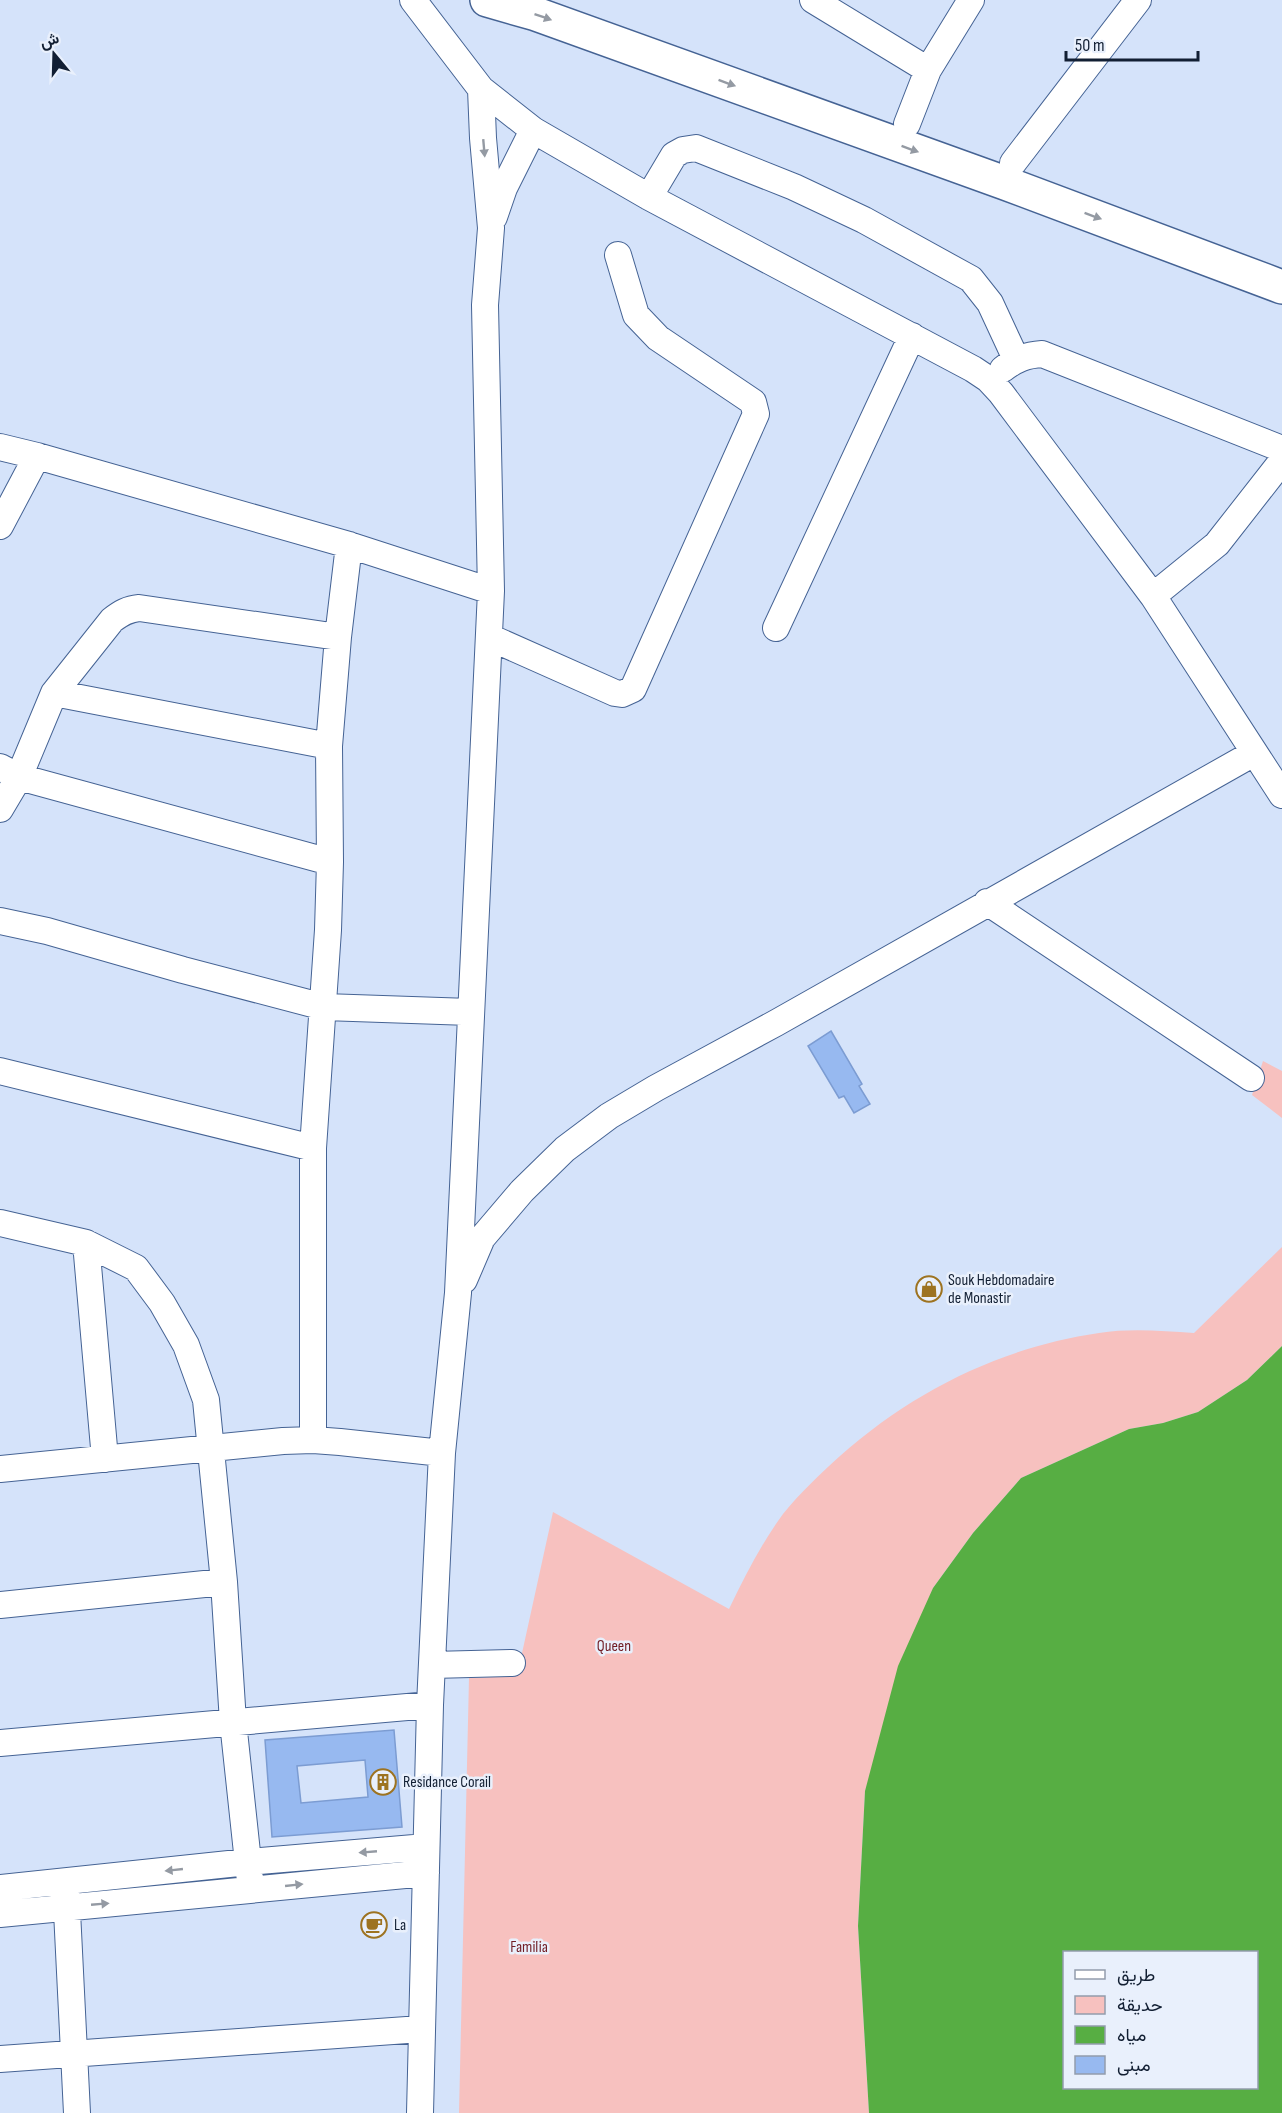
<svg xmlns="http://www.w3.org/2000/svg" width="1282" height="2113" font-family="'Sofia Sans Condensed',Vazirmatn,sans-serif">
	<rect width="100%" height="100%" fill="#d5e3fa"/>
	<path fill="#f7c1bf" d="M1263,1061L1282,1071V1118L1252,1095Z
		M1282,1247V1346L1247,1380L1198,1412L1163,1423L1129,1429L1021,1478L973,1533L933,1588L865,1791L858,1926L869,2113H459L469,1678L517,1676L553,1512L729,1609C745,1576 761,1544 783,1514C800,1493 820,1474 840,1456C913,1391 1002,1347 1099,1333C1130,1328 1163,1331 1194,1333Z"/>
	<path fill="#57ae43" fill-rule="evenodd" d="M1282,1346V2113H869L858,1926L865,1791L898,1666L933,1588L973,1533L1021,1478L1129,1429L1163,1423L1198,1412L1247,1380ZM1064,1952H1256V2088H1064Z"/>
	<path fill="#97b9f0" stroke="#7c9cd2" stroke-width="1.5" fill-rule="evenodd" d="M831,1031L862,1084L859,1086L870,1104L854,1113L844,1096L839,1098L808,1046Z
		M394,1730L402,1827L272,1837L265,1740ZM365,1760L368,1797L301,1803L297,1766Z"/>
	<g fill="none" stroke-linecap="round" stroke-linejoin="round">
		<g stroke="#456394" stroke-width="28">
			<path id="minor" d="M413,0L481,89L533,130L649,197L973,369L988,379L1001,393L1153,596L1282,795
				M813,0L928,70
				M907,124L928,70L971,0
				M1013,163L1138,0
				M649,197L674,155L683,150L696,148L794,187L864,220L971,279L990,303L1016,359
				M494,217L504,188L533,130
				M1003,369C1016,359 1026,355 1042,354L1282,449
				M0,447L37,456
				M0,526L37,456L349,545L491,591
				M1153,596L1217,544L1282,461
				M776,628L912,336
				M489,637L615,693L622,694L633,689L756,414L753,402L658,338L636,315L618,255
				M54,693L329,746
				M0,767L19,777L330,862
				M0,809L19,777L54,693L112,620C121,613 128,609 139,608L338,637
				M987,902L1251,1078
				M0,921L47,931L183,970L324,1007L470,1012
				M0,1071L313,1148
				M0,1223L86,1243L136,1268L162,1303L186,1345L206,1400L224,1582L233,1722L251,1890
				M86,1243L105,1459
				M464,1280L482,1238L522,1191L565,1149L609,1116L656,1088L776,1023L1254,753
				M313,1440V1148L328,930L330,862L329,746L338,637L349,545
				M0,1469L283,1441L313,1440L340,1442L442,1453
				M0,1605L224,1582
				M432,1665L512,1663
				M0,1743L430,1705
				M0,1888L248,1862L426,1847
				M66,1891L77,2113
				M0,1914L426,1873
				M0,2059L421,2029
				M420,2113L430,1705L442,1453L458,1293L491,591L485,305L491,228L483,138L481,89"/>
		</g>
		<g stroke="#456394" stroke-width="36">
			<path id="major" d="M487,0L536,14L1005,183L1282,287"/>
		</g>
		<use href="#minor" stroke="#fff" stroke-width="26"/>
		<use href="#major" stroke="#fff" stroke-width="33"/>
	</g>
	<defs><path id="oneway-solid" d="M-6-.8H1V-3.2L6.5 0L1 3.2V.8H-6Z" transform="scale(1.5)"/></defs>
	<g fill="#949aa3">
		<use href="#oneway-solid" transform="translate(543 17) rotate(19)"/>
		<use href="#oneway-solid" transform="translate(727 83) rotate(20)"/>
		<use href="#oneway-solid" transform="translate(484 148) rotate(85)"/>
		<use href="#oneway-solid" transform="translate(910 149) rotate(20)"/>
		<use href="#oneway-solid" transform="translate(1093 216) rotate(20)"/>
		<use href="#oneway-solid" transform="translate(368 1852) rotate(175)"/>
		<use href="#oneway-solid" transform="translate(174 1870) rotate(174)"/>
		<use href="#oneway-solid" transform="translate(294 1885) rotate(-6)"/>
		<use href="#oneway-solid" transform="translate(100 1904) rotate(-5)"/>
	</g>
	<defs>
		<g id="shop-ring" transform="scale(1.35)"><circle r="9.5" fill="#e9f0fc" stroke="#9d7321" stroke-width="1.5"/><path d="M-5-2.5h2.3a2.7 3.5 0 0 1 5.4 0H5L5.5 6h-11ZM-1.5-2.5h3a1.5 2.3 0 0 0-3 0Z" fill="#9d7321"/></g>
		<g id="building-ring" transform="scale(1.35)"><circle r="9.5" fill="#e9f0fc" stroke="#9d7321" stroke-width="1.5"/><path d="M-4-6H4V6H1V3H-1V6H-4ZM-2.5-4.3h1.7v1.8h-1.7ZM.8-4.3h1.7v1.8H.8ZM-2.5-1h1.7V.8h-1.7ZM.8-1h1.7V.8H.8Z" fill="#9d7321"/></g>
		<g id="cafe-ring" transform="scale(1.35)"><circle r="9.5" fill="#e9f0fc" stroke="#9d7321" stroke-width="1.5"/><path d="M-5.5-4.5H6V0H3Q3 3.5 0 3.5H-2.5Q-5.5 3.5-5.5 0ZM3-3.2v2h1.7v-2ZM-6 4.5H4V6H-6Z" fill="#9d7321"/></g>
	</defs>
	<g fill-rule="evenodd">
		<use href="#shop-ring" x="929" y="1289"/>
		<use href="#building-ring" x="383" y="1782"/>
		<use href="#cafe-ring" x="374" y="1925"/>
	</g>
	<g text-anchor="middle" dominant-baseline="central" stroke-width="5" stroke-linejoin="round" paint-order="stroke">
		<g font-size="16" fill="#121f33" stroke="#e9f0fc" text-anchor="start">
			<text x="948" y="1280">Souk Hebdomadaire<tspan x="948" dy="18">de Monastir</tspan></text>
			<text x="403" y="1782">Residance Corail</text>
			<text x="394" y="1925">La</text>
		</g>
		<g font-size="16" fill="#711c24" stroke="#e9f0fc">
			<text x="614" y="1646">Queen</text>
			<text x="529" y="1947">Familia</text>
		</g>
	</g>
	<rect x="1063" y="1951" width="195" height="138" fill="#e9f0fc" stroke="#939cac" stroke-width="1.5"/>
	<rect x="1075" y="1970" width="30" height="9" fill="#ffffff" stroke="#939cac" stroke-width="1.5"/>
	<text x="1117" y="1981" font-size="18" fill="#121f33">طريق</text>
	<rect x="1075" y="1996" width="30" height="18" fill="#f7c1bf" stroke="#939cac" stroke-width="1.5"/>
	<text x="1117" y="2011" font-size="18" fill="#121f33">حديقة</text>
	<rect x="1075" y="2026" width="30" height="18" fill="#57ae43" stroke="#939cac" stroke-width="1.5"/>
	<text x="1117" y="2041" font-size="18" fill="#121f33">مياه</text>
	<rect x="1075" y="2056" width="30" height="18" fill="#97b9f0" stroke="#939cac" stroke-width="1.5"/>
	<text x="1117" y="2071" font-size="18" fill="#121f33">مبنى</text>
	<g transform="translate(54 54) rotate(341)" stroke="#e9f0fc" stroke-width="4.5" paint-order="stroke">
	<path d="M0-4.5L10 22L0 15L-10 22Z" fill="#121f33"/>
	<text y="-9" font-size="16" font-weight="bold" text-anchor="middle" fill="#121f33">ش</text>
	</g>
	<path d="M1066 51v9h132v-9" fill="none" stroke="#121f33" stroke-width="3"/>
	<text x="1075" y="51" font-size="18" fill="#121f33" stroke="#e9f0fc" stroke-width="4.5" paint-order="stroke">50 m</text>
</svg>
